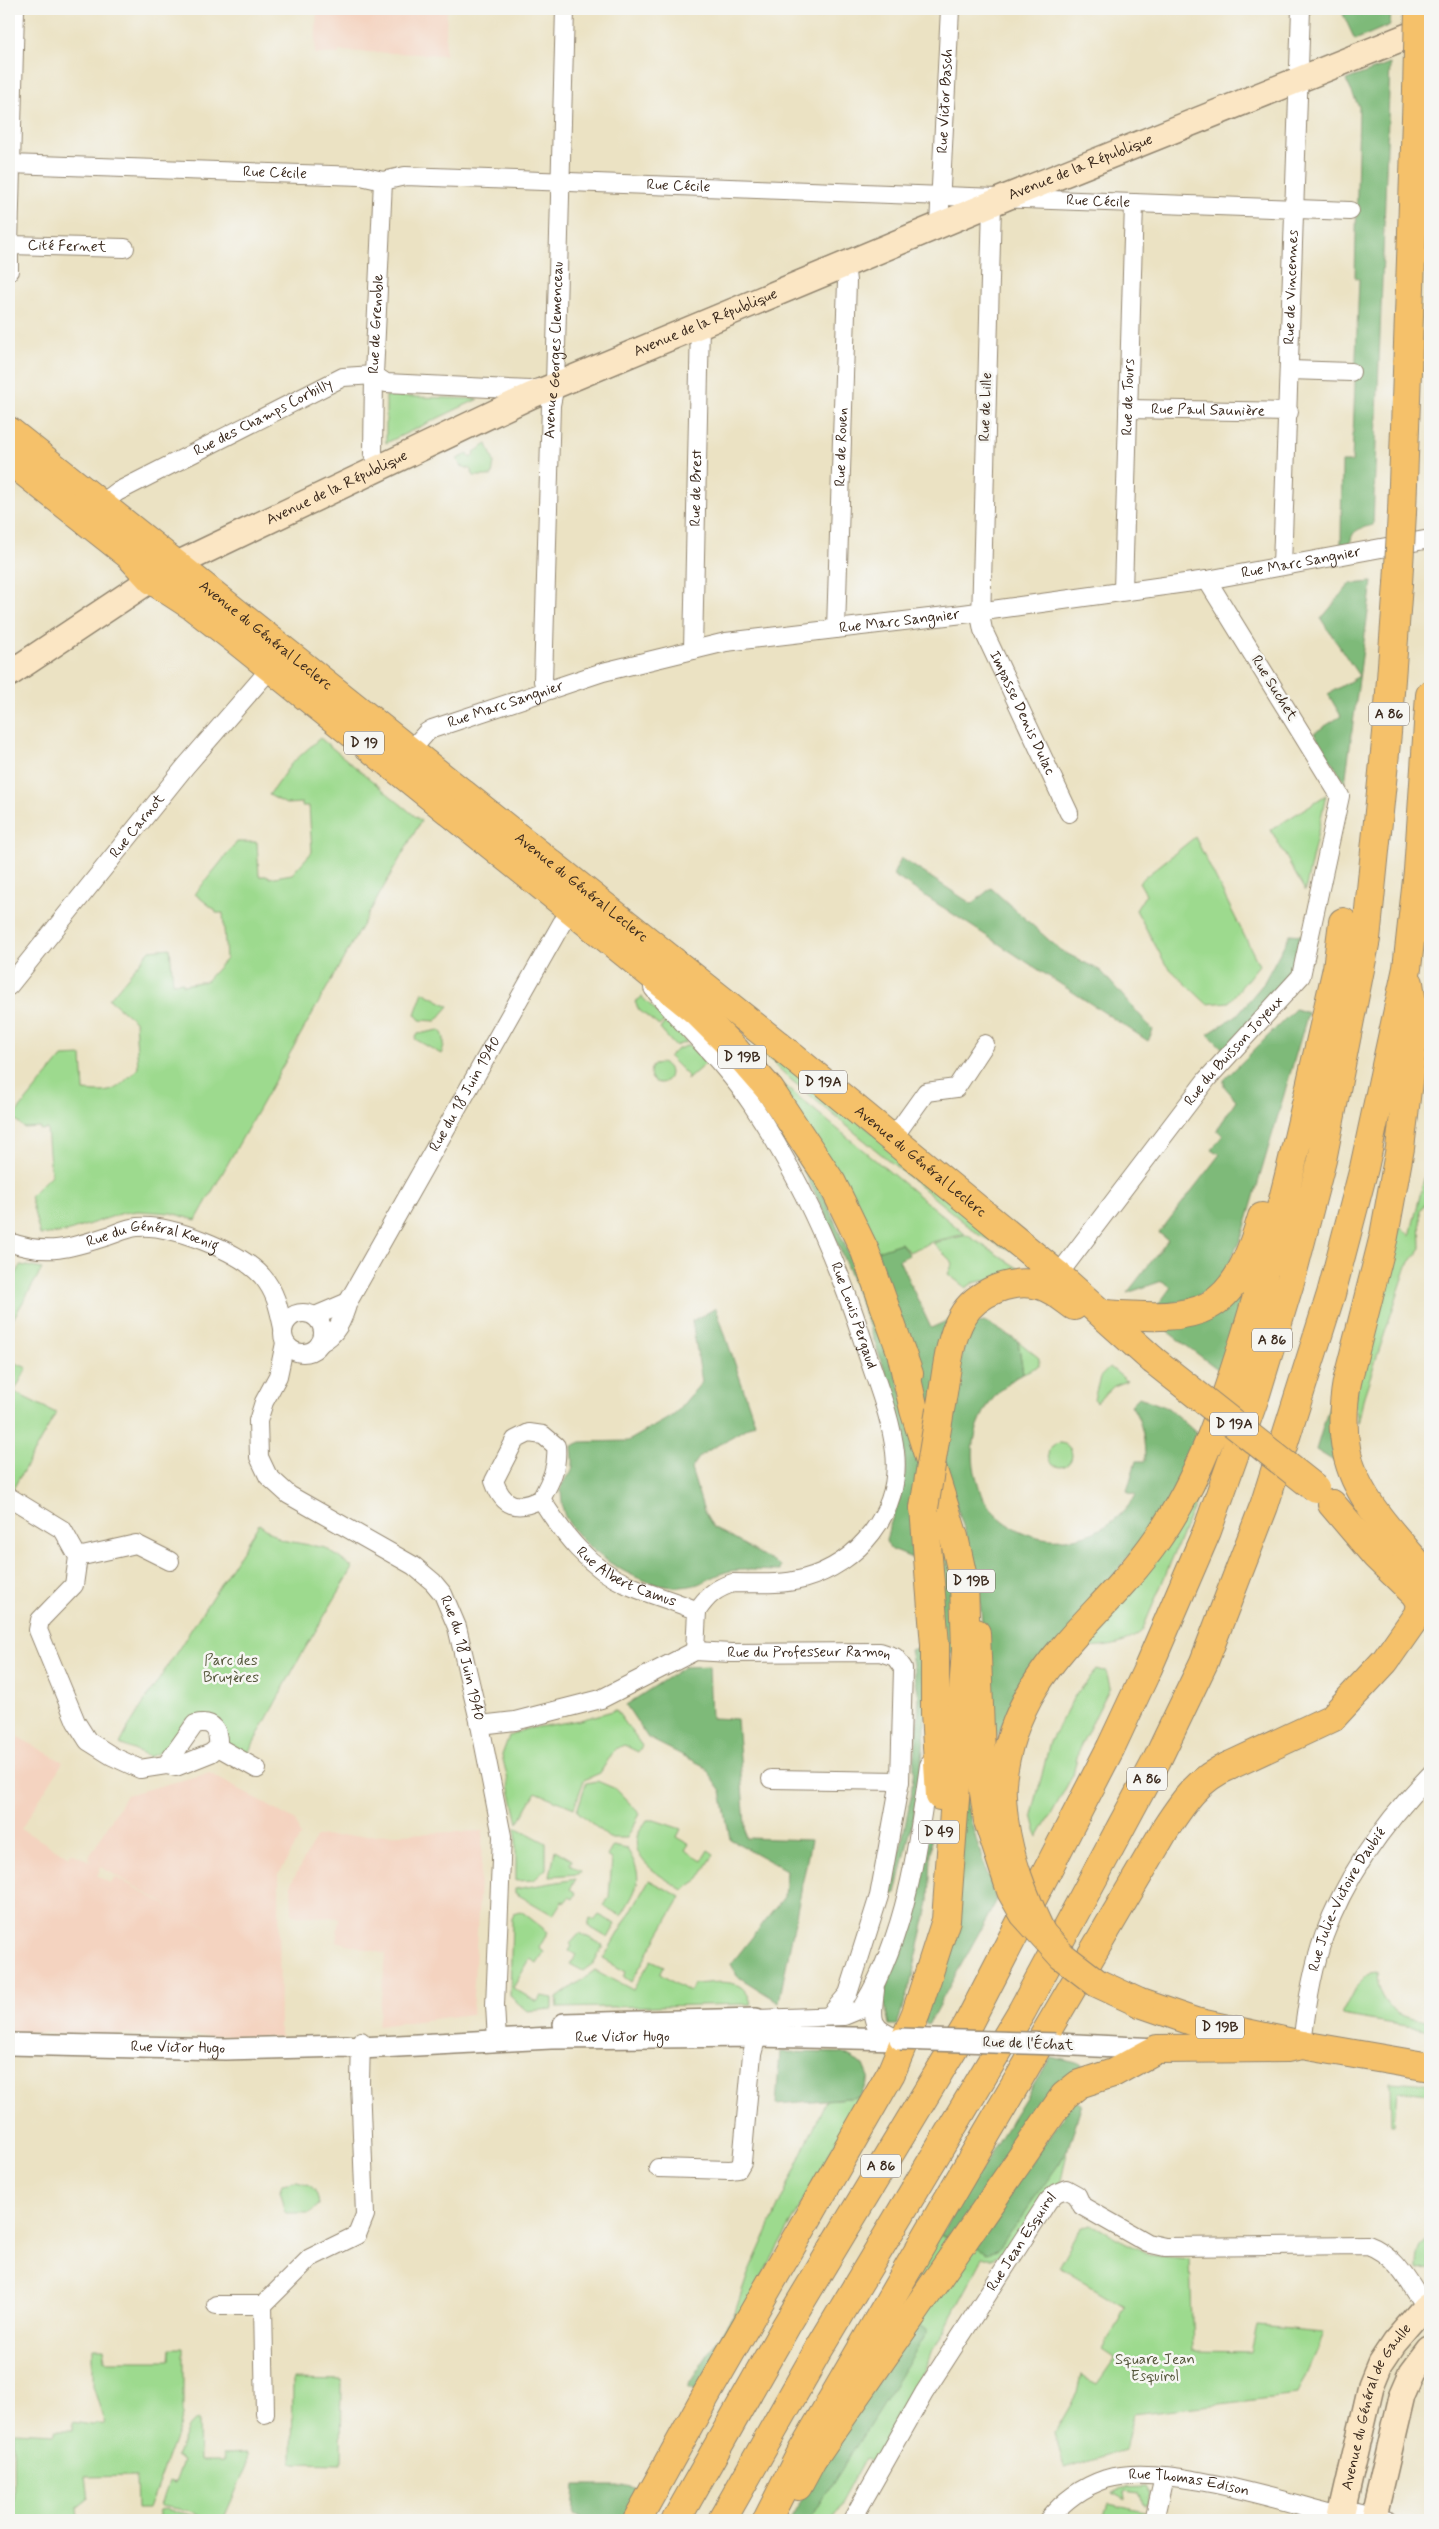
<svg xmlns="http://www.w3.org/2000/svg" width="1439" height="2529" font-family="Mynerve,sans-serif">
	<rect width="100%" height="100%" fill="#f6f6f2"/>
	<filter id="ink" filterUnits="userSpaceOnUse"><feTurbulence type="fractalNoise" baseFrequency=".02" numOctaves="2"/><feDisplacementMap in="SourceGraphic" scale="10" xChannelSelector="R" yChannelSelector="G"/><feConvolveMatrix kernelMatrix="1 2 1 2 8 2 1 2 1" color-interpolation-filters="sRGB"/></filter>
	<filter id="wash" filterUnits="userSpaceOnUse"><feTurbulence type="fractalNoise" baseFrequency=".0096" numOctaves="4" result="noise"/><feDisplacementMap in="SourceGraphic" scale="20" xChannelSelector="R" yChannelSelector="G"/><feGaussianBlur stdDeviation="1.12" result="paint"/><feColorMatrix in="noise" values="0 0 0 0 0 0 0 0 0 0 0 0 0 0 0 0 0 1.4 0 .05"/><feComposite in="paint" operator="in"/></filter>
	<g filter="url(#wash)">
		<rect width="100%" height="100%" fill="#ebe2c3"/>
		<path fill="#f4d3c0" fill-rule="evenodd" d="M317,9H447L445,55L339,51V54H315Z
			M9,1732L63,1762L21,1829L69,1857L71,1853L92,1862L88,1859L126,1795L209,1773L296,1821L300,1837L279,1874L280,2037L9,2032ZM101,1867L206,1927H207L115,1877L110,1883L97,1876Z
			M483,1831L472,2014L378,2026L386,1954L336,1941L339,1918L292,1915L291,1883L316,1837Z"/>
		<path fill="#9dda8e" stroke="#6c8256" d="M386,396L478,399L386,443Z
			M487,444L494,462L492,476H474L470,469L461,466L457,459L468,454L470,458L475,455L474,452Z
			M320,738L421,821L196,1220L171,1213L138,1211L123,1213L66,1232L40,1235L30,1196L51,1175L47,1129L40,1130V1127L24,1128L13,1117L62,1057L82,1056L84,1091C114,1094 115,1091 138,1068L135,1021L109,999L150,950L170,948L173,983L183,982V985L206,981L226,959L223,913H216L215,910L195,894L237,842H257L259,876H269V878L292,874L312,852L309,806H302V803L286,804L269,795L291,764Z
			M1326,795L1305,891L1271,830Z
			M1195,837L1259,965L1229,1002L1207,1004L1166,965L1136,910L1146,894L1139,882Z
			M423,992L449,1006L436,1021L420,1020L415,1014Z
			M642,997L665,1020L659,1026L639,1010L635,1002Z
			M666,1021L687,1042L675,1046L660,1029Z
			M742,1025L1044,1274L1040,1279L1039,1271L1018,1254L979,1235L790,1079L765,1055Z
			M439,1030C446,1034 445,1047 441,1054L415,1039L418,1034Z
			M689,1045L706,1063L687,1080L688,1076L669,1057L676,1050Z
			M650 1073a10 10 0 1 1 20 0a10 10 0 1 1-20 0Z
			M778,1080L965,1234L932,1242L909,1252L901,1243L877,1251Z
			M1430,1133V1197L1420,1210L1421,1248L1407,1266L1364,1396L1358,1424L1354,1399L1400,1226L1410,1236L1424,1179Z
			M967,1235L1024,1272L973,1283L966,1288L948,1274L953,1263L933,1243Z
			M21,1265L42,1269L9,1326V1288Z
			M1018,1341L1039,1358V1366L1023,1373Z
			M9,1360L27,1368L14,1392L56,1413L13,1489L9,1487Z
			M1110,1367L1127,1381L1114,1386L1097,1402L1094,1399L1100,1377Z
			M1048 1455a12 12 0 1 1 24 0a12 12 0 1 1-24 0Z
			M1205,1480L1142,1631C1122,1647 1106,1647 1081,1648Z
			M259,1524L281,1540L326,1548L353,1568L300,1657L244,1761L219,1734L186,1719L167,1749L149,1757L120,1744L131,1723Z
			M1097,1670L1106,1671L1110,1687L1079,1749L1073,1775L1038,1838L1032,1815L1050,1742L1074,1697Z
			M616,1710L642,1746L638,1752L624,1745L615,1749L600,1773L584,1780L574,1808L536,1792L518,1823L502,1755L509,1736L526,1729L580,1720Z
			M597,1781L616,1789L640,1814L627,1838H609L577,1811L586,1783Z
			M647,1820H654L681,1829L677,1837L689,1844L685,1850L702,1860L708,1850L714,1854L699,1879L683,1890C667,1879 631,1863 637,1837C638,1832 644,1825 647,1820Z
			M516,1827L546,1843V1869L534,1880L516,1881Z
			M613,1846L627,1849C646,1879 637,1888 621,1916L604,1906L609,1897L612,1859L607,1856Z
			M555,1850L572,1860L570,1864L581,1871L579,1874L550,1876Z
			M576,1879L570,1889L576,1893L573,1899L569,1897L565,1902L562,1901L553,1915L515,1893V1889Z
			M649,1880L681,1897L631,1982L624,1977L626,1972L603,1959Z
			M521,1911L548,1932L539,1948L544,1952L537,1963L530,1959L513,1988L537,2002L541,1996L553,1998V2009L527,2011L510,1996L512,1919L514,1913Z
			M599,1915L616,1924L608,1938L588,1926L590,1918L595,1920Z
			M580,1933L603,1945L595,1962L583,1971L570,1964L576,1955L569,1951L572,1946L570,1944Z
			M651,1960L664,1966L660,1974L689,1992L694,1984C717,1983 745,1975 751,2004L558,2008L557,1998L595,1970L633,1990Z
			M1377,1972C1377,2003 1399,2024 1430,2019V2030L1341,2015L1355,1988L1370,1973Z
			M1390,2081L1430,2084V2094L1397,2091L1394,2125H1391Z
			M860,2097L741,2315L735,2312L748,2274L826,2100Z
			M1068,2148L1061,2181L1005,2252L992,2258H983L873,2463L865,2458L832,2520H810L837,2475L915,2325L973,2245L1059,2164Z
			M297,2181C313,2185 317,2189 319,2205L310,2213H286L280,2191L282,2184Z
			M1091,2224L1148,2255L1190,2259L1193,2351L1251,2352L1257,2326L1324,2332L1297,2395L1133,2414L1125,2450L1064,2469L1055,2432L1077,2394L1081,2376L1097,2384L1115,2358L1103,2350L1125,2307L1059,2267L1081,2228Z
			M940,2235L957,2242L887,2326Z
			M1430,2239V2269L1417,2270C1417,2259 1418,2243 1430,2239Z
			M93,2348H104L105,2361H170L171,2348H183V2416L149,2509H137L136,2476L85,2477L88,2499L78,2507L79,2520H14L13,2432L55,2434V2430H73V2422L92,2425L105,2424L93,2386Z
			M293,2379L342,2380L341,2464L292,2463Z
			M199,2419L200,2461H223V2454L247,2453V2466L223,2520H157L160,2510L165,2509L204,2518L191,2511L161,2506L169,2481L175,2483L183,2461L176,2457L187,2427Z
			M1146,2487L1150,2494L1147,2505H1143L1140,2494L1125,2492L1126,2500L1112,2493L1123,2488Z
			M1108,2504L1145,2512L1143,2520H1103Z"/>
		<path fill="#7eba79" stroke="#5c724c" d="M1346,9H1391L1390,25L1355,40L1343,14Z
			M1390,64L1373,525C1361,528 1350,530 1351,544L1341,546L1342,462H1352L1359,279L1355,278L1359,107L1346,80Z
			M1372,582L1345,783L1314,733L1341,716L1328,694L1359,676L1321,619L1350,584Z
			M901,858L972,904L991,888L1060,950L1101,971L1153,1030L1148,1041L893,875Z
			M1290,934L1302,935L1288,978L1224,1050L1208,1034L1237,1015L1263,984Z
			M1295,1009L1308,1013L1243,1234C1220,1282 1215,1298 1158,1305L1171,1287L1162,1281L1127,1293L1168,1240L1159,1233L1220,1154L1212,1149L1223,1135L1217,1130L1236,1100L1224,1086V1080Z
			M750,1081L821,1189L886,1341L921,1454L914,1503L912,1558L890,1549L886,1541C890,1517 904,1497 905,1472C906,1426 889,1383 874,1340C852,1278 828,1213 795,1156C781,1130 762,1108 750,1081Z
			M901,1243L909,1255L899,1260L931,1328L951,1319L930,1413L877,1251Z
			M1255,1265L1223,1373L1160,1326Z
			M716,1308L755,1423L701,1455L691,1469L704,1511L713,1527L781,1566L780,1571C765,1571 739,1568 726,1572C707,1578 703,1586 680,1587C641,1589 584,1552 566,1518C562,1512 562,1499 561,1492C560,1482 567,1480 571,1472C575,1465 572,1454 572,1446L581,1442L628,1441L674,1415L702,1382L692,1321Z
			M986,1322L1018,1341L1023,1373C985,1395 964,1437 977,1480C979,1486 980,1493 983,1498C1019,1555 1102,1552 1136,1495L1127,1491L1136,1461H1145C1145,1441 1143,1423 1131,1405L1139,1397L1168,1408L1201,1437L1177,1492L1005,1719L989,1753L984,1641L979,1592L968,1541L939,1451L969,1327L977,1323Z
			M1334,1390L1342,1466L1316,1450Z
			M951,1553L955,1653L943,1654L935,1554Z
			M925,1646V1731L918,1797L896,1894H891L911,1797L918,1724L919,1697L910,1650Z
			M709,1666L711,1718L737,1719L746,1838L811,1840L779,2002L737,1976L731,1964L784,1897L786,1870L730,1839L721,1791L704,1766L648,1738L626,1705L684,1667Z
			M962,1782C970,1823 982,1861 997,1900L928,2025L924,2023Z
			M926,1824L932,1828L929,1902L909,1990L897,2025H889L883,1995L905,1937Z
			M780,2052L842,2053L864,2065L869,2077L860,2097L776,2104Z
			M1051,2057L1081,2064L1086,2074L957,2242L940,2235Z
			M1074,2100L1082,2104L1068,2148L1059,2164L997,2250L988,2253L973,2245Z
			M735,2312L741,2315L697,2392L687,2387Z
			M915,2325L927,2329V2333L810,2520H790L812,2482Z
			M575,2485H623L639,2489L623,2520H583L573,2515Z"/>
	</g>
	<g filter="url(#ink)">
		<g fill="none" stroke-linecap="round" stroke-linejoin="round">
			<g stroke="#938670" stroke-width="20">
				<g id="minor">
					<path id="s1" d="M9,164L361,176L383,181L405,176L1350,211"/>
					<path id="s2" d="M992,204L981,620L983,630L1069,813"/>
					<path id="s3" d="M939,225L950,9"/>
					<path d="M9,245L15,9"/>
					<path id="s4" d="M9,245L125,248"/>
					<path d="M9,246V271"/>
					<path d="M1290,370L1351,372"/>
					<path id="s5" d="M1128,409L1289,412"/>
					<path id="s6" d="M378,467L373,453L374,375L383,181"/>
					<path id="s7" d="M101,504L117,492L343,377L374,375L386,383L530,390L539,388"/>
					<path id="s8" d="M1282,566L1301,9"/>
					<path id="s9" d="M1123,591L1134,203"/>
					<path id="s10" d="M836,629L847,281L845,264"/>
					<path id="s11" d="M693,650L700,324"/>
					<path id="s12" d="M547,690L543,681L551,405L555,385L565,9"/>
					<path id="s13" d="M404,758L427,732L432,729L603,672L726,642L963,614L1207,580L1430,539"/>
					<path id="s14" d="M9,986L185,767L270,669"/>
					<path id="s15" d="M653,988C684,1027 723,1061 751,1103C800,1177 837,1260 864,1344C875,1379 891,1416 895,1452C902,1512 858,1564 803,1579C781,1585 756,1583 733,1583C716,1588 707,1596 697,1611"/>
					<path d="M890,1137L901,1127L926,1092L956,1088L985,1044"/>
					<path id="s16" d="M9,1242C47,1256 71,1248 108,1236C117,1233 127,1228 137,1227C171,1224 239,1251 262,1276C276,1292 279,1309 283,1328"/>
					<path id="s17" d="M1058,1275L1207,1079L1301,976L1340,796L1207,580"/>
					<circle cx="303" cy="1333" r="20"/>
					<path d="M315,1316L348,1302"/>
					<path id="s18" d="M285,1343L278,1376L264,1402L258,1421L259,1457L268,1476L289,1495L414,1566L433,1582L443,1594L457,1627L480,1725L502,1836L495,2005L497,2040"/>
					<path id="s19" d="M320,1343C337,1335 343,1319 348,1302L562,923L577,904"/>
					<path d="M529,1433L543,1435L556,1446C558,1467 551,1481 541,1499C517,1511 503,1507 494,1481L515,1440Z"/>
					<path d="M9,1497L63,1530L78,1557L74,1585L40,1620L38,1630L76,1722L88,1741L112,1756L140,1769L166,1765L176,1767L211,1753L218,1747C219,1730 214,1720 195,1724L166,1765"/>
					<path id="s20" d="M541,1499C563,1534 589,1568 628,1585C651,1595 675,1601 697,1611L695,1651"/>
					<path d="M78,1557L136,1544L170,1561"/>
					<path id="s21" d="M480,1725L515,1721L601,1699L695,1651L731,1653L880,1652L895,1657L903,1668L900,1781L879,1896L848,1994L829,2016"/>
					<path d="M218,1747L257,1769"/>
					<path d="M771,1779L900,1781"/>
					<path d="M875,1990C872,2017 868,2028 897,2038"/>
					<path id="s22" d="M1302,2045C1306,2009 1312,1970 1324,1936C1346,1874 1385,1822 1430,1775"/>
					<path d="M658,2168L730,2170L738,2169L742,2162L752,2054L757,2036L756,2019L844,2016L861,2009L864,2004C907,1933 918,1845 929,1765"/>
					<path d="M216,2305H263"/>
					<path d="M265,2414L263,2305L310,2258L357,2235L365,2215L360,2082L361,2041"/>
					<path id="s23" d="M852,2520L924,2393L1048,2201L1056,2193L1066,2189L1077,2195L1082,2206L1147,2243L1165,2247L1368,2245C1396,2255 1409,2283 1425,2307"/>
					<path id="s24" d="M1048,2520C1063,2501 1082,2487 1106,2479C1163,2462 1281,2501 1341,2516"/>
					<path d="M1154,2520L1164,2477"/>
					<path d="M1345,2520L1341,2516L1352,2511L1389,2520"/>
				</g>
			</g>
			<g stroke="#938670" stroke-width="24">
				<g id="tertiary">
					<path d="M564,2024L756,2019"/>
					<path id="s25" d="M9,2044L225,2049L346,2046L361,2048L551,2038L757,2036L900,2039"/>
					<path d="M1056,2044L1157,2049"/>
				</g>
			</g>
			<g stroke="#938670" stroke-width="28">
				<g id="secondary">
					<path id="s26" d="M9,674L165,570L530,396L1007,197L1430,27"/>
					<path id="s27" d="M1340,2520L1371,2386L1380,2364L1394,2343L1425,2307L1430,2304"/>
					<path d="M1373,2520L1402,2396L1412,2373L1430,2349"/>
				</g>
			</g>
			<g stroke="#938670" stroke-width="30">
				<g id="primary">
					<path id="s28" d="M9,431L777,1044L1058,1275L1153,1360"/>
					<path d="M9,460L129,555L152,580L192,606L237,641L625,953L697,1012L735,1050L770,1090L832,1183L865,1251L909,1374"/>
					<path d="M940,1410C946,1381 947,1344 962,1317C976,1292 1014,1277 1042,1286C1054,1290 1064,1299 1074,1306"/>
					<path d="M924,1508L935,1645V1712"/>
					<path d="M976,1633L982,1778L988,1821"/>
					<path d="M1229,1766L1332,1718L1385,1661L1418,1614L1420,1603L1415,1594L1376,1556L1332,1504"/>
					<path d="M1140,2003L1195,2022L1302,2045L1430,2067"/>
					<path d="M798,2486L812,2460L1064,2096L1079,2084L1113,2073L1157,2049L1287,2048L1302,2045"/>
				</g>
			</g>
			<g stroke="#938670" stroke-width="30">
				<path id="trunk" d="M935,1712L940,1796
					M637,2520L705,2397L891,2073L916,2013L946,1920L966,1650L964,1582L954,1537L914,1410L901,1352"/>
			</g>
			<g stroke="#938670" stroke-width="30">
				<path id="motorway" d="M1402,512L1417,91
					M1409,983L1415,1023L1400,1148L1384,1236L1347,1382C1330,1477 1374,1511 1430,1578
					M1105,1314C1203,1321 1232,1317 1262,1217
					M1004,1820C1003,1808 1001,1795 1002,1783C1014,1666 1098,1625 1158,1538C1201,1477 1223,1407 1245,1337C1282,1216 1309,1091 1337,968L1343,922
					M676,2520L786,2326L968,2024L1111,1747L1148,1668L1207,1531L1256,1394L1291,1279L1322,1160L1366,939L1387,733L1398,584
					M722,2520L819,2349L1022,2011L1157,1760L1204,1662L1264,1506L1331,1294L1364,1168L1407,968L1418,871L1430,695
					M767,2520L801,2453L947,2201L1166,1828C1183,1802 1199,1778 1229,1766"/>
			</g>
			<use href="#minor" stroke="#fff" stroke-width="18"/>
			<use href="#tertiary" stroke="#fff" stroke-width="21"/>
			<use href="#secondary" stroke="#fbe6c4" stroke-width="25"/>
			<use href="#primary" stroke="#f5c16b" stroke-width="28"/>
			<use href="#trunk" stroke="#f5c16b" stroke-width="28"/>
			<use href="#motorway" stroke="#f5c16b" stroke-width="28"/>
			<g stroke="#938670" stroke-width="24" stroke-linecap="butt">
				<path id="tertiary-bridge" d="M900,2039L1056,2044"/>
			</g>
			<g stroke="#938670" stroke-width="30" stroke-linecap="butt">
				<path id="primary-bridge" d="M1153,1360L1315,1488
					M924,1508L940,1410
					M988,1821L1011,1891L1024,1914L1062,1956L1097,1983L1140,2003"/>
			</g>
			<g stroke="#938670" stroke-width="30" stroke-linecap="butt">
				<path id="motorway-bridge" d="M1417,91L1419,9
					M1398,584L1402,512
					M1004,1820C1010,1862 1023,1894 1041,1932"/>
			</g>
			<use href="#tertiary-bridge" stroke="#fff" stroke-width="21"/>
			<use href="#primary-bridge" stroke="#f5c16b" stroke-width="28"/>
			<use href="#motorway-bridge" stroke="#f5c16b" stroke-width="28"/>
		</g>
	</g>
	<g text-anchor="middle" dominant-baseline="central" stroke-width="5" stroke-linejoin="round" paint-order="stroke">
		<g fill="#f6f6f2" stroke="#73675e" stroke-width="1">
			<rect x="1369" y="702.5" width="40" height="23" rx="4"/>
			<rect x="344" y="731.5" width="40" height="23" rx="4"/>
			<rect x="718" y="1045.5" width="48" height="23" rx="4"/>
			<rect x="799" y="1070.5" width="48" height="23" rx="4"/>
			<rect x="1252" y="1328.5" width="40" height="23" rx="4"/>
			<rect x="1210" y="1412.5" width="48" height="23" rx="4"/>
			<rect x="947" y="1569.5" width="48" height="23" rx="4"/>
			<rect x="1127" y="1767.5" width="40" height="23" rx="4"/>
			<rect x="919" y="1820.5" width="40" height="23" rx="4"/>
			<rect x="1196" y="2015.5" width="48" height="23" rx="4"/>
			<rect x="861" y="2154.5" width="40" height="23" rx="4"/>
		</g>
		<g font-size="14" font-weight="bold" fill="#3b2a1e">
			<text x="1389" y="714">A 86</text>
			<text x="364" y="743">D 19</text>
			<text x="742" y="1057">D 19B</text>
			<text x="823" y="1082">D 19A</text>
			<text x="1272" y="1340">A 86</text>
			<text x="1234" y="1424">D 19A</text>
			<text x="971" y="1581">D 19B</text>
			<text x="1147" y="1779">A 86</text>
			<text x="939" y="1832">D 49</text>
			<text x="1220" y="2027">D 19B</text>
			<text x="881" y="2166">A 86</text>
		</g>
		<g font-size="15" fill="#3b2a1e" stroke="#f6f6f2">
			<text stroke="none"><textPath href="#s3" startOffset="124">Rue Victor Basch</textPath></text>
			<text stroke="none"><textPath href="#s26" startOffset="1188">Avenue de la République</textPath></text>
			<text stroke="none"><textPath href="#s1" startOffset="266">Rue Cécile</textPath></text>
			<text stroke="none"><textPath href="#s1" startOffset="671">Rue Cécile</textPath></text>
			<text stroke="none"><textPath href="#s1" startOffset="1091">Rue Cécile</textPath></text>
			<text stroke="none"><textPath href="#s4" startOffset="58">Cité Fernet</textPath></text>
			<text stroke="none"><textPath href="#s8" startOffset="279">Rue de Vincennes</textPath></text>
			<text stroke="none"><textPath href="#s26" startOffset="782">Avenue de la République</textPath></text>
			<text stroke="none"><textPath href="#s6" startOffset="144">Rue de Grenoble</textPath></text>
			<text stroke="none"><textPath href="#s12" startOffset="341">Avenue Georges Clemenceau</textPath></text>
			<text stroke="none"><textPath href="#s9" startOffset="194">Rue de Tours</textPath></text>
			<text transform="translate(986 407) rotate(-88)">Rue de Lille</text>
			<text stroke="none"><textPath href="#s5" startOffset="80">Rue Paul Saunière</textPath></text>
			<text stroke="none"><textPath href="#s7" startOffset="184">Rue des Champs Corbilly</textPath></text>
			<text stroke="none"><textPath href="#s10" startOffset="182">Rue de Rouen</textPath></text>
			<text stroke="none"><textPath href="#s26" startOffset="378">Avenue de la République</textPath></text>
			<text stroke="none"><textPath href="#s11" startOffset="162">Rue de Brest</textPath></text>
			<text stroke="none"><textPath href="#s13" startOffset="928">Rue Marc Sangnier</textPath></text>
			<text stroke="none"><textPath href="#s13" startOffset="522">Rue Marc Sangnier</textPath></text>
			<text stroke="none"><textPath href="#s28" startOffset="328">Avenue du Général Leclerc</textPath></text>
			<text transform="translate(1274 688) rotate(58)">Rue Suchet</text>
			<text stroke="none"><textPath href="#s13" startOffset="118">Rue Marc Sangnier</textPath></text>
			<text stroke="none"><textPath href="#s2" startOffset="518">Impasse Denis Dulac</textPath></text>
			<text stroke="none"><textPath href="#s14" startOffset="205">Rue Carnot</textPath></text>
			<text stroke="none"><textPath href="#s28" startOffset="732">Avenue du Général Leclerc</textPath></text>
			<text stroke="none"><textPath href="#s17" startOffset="285">Rue du Buisson Joyeux</textPath></text>
			<text stroke="none"><textPath href="#s19" startOffset="290">Rue du 18 Juin 1940</textPath></text>
			<text stroke="none"><textPath href="#s28" startOffset="1168">Avenue du Général Leclerc</textPath></text>
			<text stroke="none"><textPath href="#s16" startOffset="148">Rue du Général Kœnig</textPath></text>
			<text stroke="none"><textPath href="#s15" startOffset="388">Rue Louis Pergaud</textPath></text>
			<text stroke="none"><textPath href="#s20" startOffset="119">Rue Albert Camus</textPath></text>
			<text stroke="none"><textPath href="#s21" startOffset="344">Rue du Professeur Ramon</textPath></text>
			<text stroke="none"><textPath href="#s18" startOffset="420">Rue du 18 Juin 1940</textPath></text>
			<text stroke="none"><textPath href="#s22" startOffset="154">Rue Julie-Victoire Daubié</textPath></text>
			<text stroke="none"><textPath href="#s25" startOffset="614">Rue Victor Hugo</textPath></text>
			<text transform="translate(1028 2044) rotate(2)">Rue de l'Échat</text>
			<text stroke="none"><textPath href="#s25" startOffset="169">Rue Victor Hugo</textPath></text>
			<text stroke="none"><textPath href="#s23" startOffset="326">Rue Jean Esquirol</textPath></text>
			<text stroke="none"><textPath href="#s27" startOffset="120">Avenue du Général de Gaulle</textPath></text>
			<text stroke="none"><textPath href="#s24" startOffset="156">Rue Thomas Edison</textPath></text>
		</g>
		<g font-size="15" fill="#54563a" stroke="#f6f6f2">
			<text x="231" y="1661">Parc des<tspan x="231" dy="17">Bruyères</tspan></text>
			<text x="1155" y="2360">Square Jean<tspan x="1155" dy="17">Esquirol</tspan></text>
		</g>
	</g>
	<rect width="1439" height="2529" fill="none" stroke="#f6f6f2" stroke-width="30"/>
</svg>
